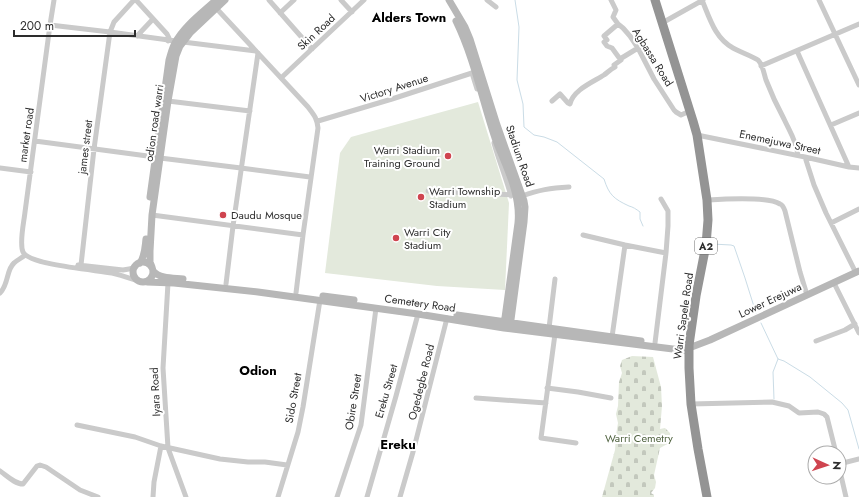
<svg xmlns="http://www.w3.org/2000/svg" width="859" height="497" font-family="Jost,sans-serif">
	<defs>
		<pattern id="cemetery-stones" width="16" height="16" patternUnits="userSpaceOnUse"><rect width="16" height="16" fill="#e3e9dc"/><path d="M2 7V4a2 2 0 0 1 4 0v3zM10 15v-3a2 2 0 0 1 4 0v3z" fill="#c3c8bd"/></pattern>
	</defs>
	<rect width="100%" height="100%" fill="#fff"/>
	<path fill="url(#cemetery-stones)" d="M632,356L653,357L661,387L662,406L660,429L665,428L670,433L671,442L660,448L654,475L656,482L655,488L651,493L654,495V497H602L615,450L616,435L618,423L616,414L618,406L619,382L622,373L620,366L622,360Z"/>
	<path fill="#e3e9dc" d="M478,102L509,203L505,290L437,286L325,273L340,153L351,137Z"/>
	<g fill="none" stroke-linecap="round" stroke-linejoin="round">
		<path stroke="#cadce6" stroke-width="1" d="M515,0L519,27L517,80L523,104L524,127L534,135L544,137L557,142L604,179C609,195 614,199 629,206C633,207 636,209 640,212V219L643,226
			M712,244L731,245L734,246L745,278L756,313
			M761,323L778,359L784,361L810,377L842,403L848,410L859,449
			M774,399L773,372L778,359"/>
		<path stroke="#cacaca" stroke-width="5" d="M54,0L50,25L25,212C24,222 19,243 23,252C29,265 96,270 112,273C121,275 129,278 138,281
			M136,0L167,34L169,38L168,41
			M269,0L312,49
			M341,0L352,12
			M487,0L496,7
			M611,0L616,10L613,17L618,24L623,28L630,36L638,48L654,79L674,110L676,112L681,115L690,111
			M702,0C710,19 715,38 733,48C740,52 752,56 758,60C763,65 764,74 766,80C771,93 777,106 784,119C790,132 796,140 798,155
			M819,0L859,85
			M216,8L308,107C314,115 317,118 318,128L303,235L296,293
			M280,13L294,0
			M662,23L703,0
			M618,24L604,36L607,40L604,42L607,46L612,48L620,59
			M50,25L110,32L176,41
			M137,36L153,19
			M183,42L256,51
			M797,51L849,167
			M761,66L859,24
			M472,73L477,89
			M281,78L364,0
			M168,101L250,111
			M552,101L560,94L568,103L570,104C573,90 593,82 604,75C608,72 611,69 615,67L614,65L621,60L620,59L638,48
			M318,121L392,99L475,72
			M831,125L859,113
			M697,135L805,157L849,167L859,168
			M35,141L155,157
			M494,143C499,161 506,178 511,196
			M805,157L814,185L826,213L856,273
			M160,158L241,168L310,177
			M0,168L31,172
			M428,191L513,195
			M522,196C539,190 550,188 569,187
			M707,200C723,199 767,196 780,204C783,205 784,208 785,211L800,272L807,295
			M152,215L303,235
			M831,223L859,209
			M583,235L625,245L666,253
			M78,265L123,270L129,269L135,267
			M81,265L94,149L110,32L114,22L134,0
			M168,283L163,368L168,448L186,497
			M834,283L859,333
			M226,284L233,226L258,53
			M0,293C9,284 6,270 14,263C17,260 22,258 25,255
			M549,328L555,279
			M555,334L541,438L576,443
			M612,337L625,245
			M816,341L845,330L855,324
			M655,343L666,253L668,226V211L661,199
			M547,388L578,392L611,398
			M476,398L546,403
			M691,404L772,402L789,406L799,413L818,412L824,414L827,417L836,453
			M77,425L135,437L161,446L220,459L248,462H265L287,465
			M839,464L859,459
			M839,467L846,497
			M0,471C7,476 15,484 23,484L37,466L40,465L46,467L80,490L98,497
			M153,497L154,482L161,446
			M278,497L298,432L303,407L320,300
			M337,497L361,425L376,308
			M367,497L396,396L418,314
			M400,497L413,452L447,318"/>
		<path stroke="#b7b7b7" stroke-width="7" d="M449,0L465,27L470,39L497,125L524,201L525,207L524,222L510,327
			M456,21C474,58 482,99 495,138C505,165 521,193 518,223L504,325
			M150,197L169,60C171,54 172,48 175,43C184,26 202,13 216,0
			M133 272a10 10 0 1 1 20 0a10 10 0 1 1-20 0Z
			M140,263C145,256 145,247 146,239
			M152,267L150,262V251L152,215L168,101L176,56L180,46L190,33L225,0
			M153,271C160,279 173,278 183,279
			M147,282L174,283L258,292L418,314L504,328L689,351
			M323,296L354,300
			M457,315L641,341
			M689,348L710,340L859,271"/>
		<path stroke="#949494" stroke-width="9" d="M655,0L693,121L697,135L707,200L708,220L706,245L696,296L689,345V368L691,404L698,449L707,497"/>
	</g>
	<g fill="#cf444f" stroke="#fff" stroke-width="1.5">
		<circle cx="448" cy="156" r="4"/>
		<circle cx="421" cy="197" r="4"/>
		<circle cx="223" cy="215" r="4"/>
		<circle cx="396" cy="238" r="4"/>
	</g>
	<g text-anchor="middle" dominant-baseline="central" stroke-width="4" stroke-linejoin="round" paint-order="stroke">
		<rect fill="#fff" stroke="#6c6c6c" stroke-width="1" x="695" y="238" width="22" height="16" rx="3"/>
		<g font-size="10" font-weight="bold" fill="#2d2d2d">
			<text x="706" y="246">A2</text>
		</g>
		<g font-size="11" fill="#2d2d2d" stroke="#fff">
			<text transform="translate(316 32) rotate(-43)">Skin Road</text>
			<text transform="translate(653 57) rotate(58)">Agbassa Road</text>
			<text transform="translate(394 88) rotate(-18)">Victory Avenue</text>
			<text transform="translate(154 123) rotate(-82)">odion road warri</text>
			<text transform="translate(26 135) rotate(-82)">market road</text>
			<text transform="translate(780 142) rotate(12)">Enemejuwa Street</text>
			<text transform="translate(85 147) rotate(-83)">james street</text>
			<text transform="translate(520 156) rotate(71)">Stadium Road</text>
			<text transform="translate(770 300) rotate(-25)">Lower Erejuwa</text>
			<text transform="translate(420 303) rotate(8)">Cemetery Road</text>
			<text transform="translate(683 316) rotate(-82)">Warri Sapele Road</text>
			<text transform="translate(421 382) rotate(-76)">Ogedegbe Road</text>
			<text transform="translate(386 391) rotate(-74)">Ereku Street</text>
			<text transform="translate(155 392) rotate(-93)">Iyara Road</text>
			<text transform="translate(293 398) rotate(-80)">Sido Street</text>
			<text transform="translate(353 402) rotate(-81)">Obire Street</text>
		</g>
		<g font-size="11" fill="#2d2d2d" stroke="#fff" text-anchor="start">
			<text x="440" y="150" text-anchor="end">Warri Stadium<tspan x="440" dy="13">Training Ground</tspan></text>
			<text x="429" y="191">Warri Township<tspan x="429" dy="13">Stadium</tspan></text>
			<text x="231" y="215">Daudu Mosque</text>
			<text x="404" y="232">Warri City<tspan x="404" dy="13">Stadium</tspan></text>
		</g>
		<g font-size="11" fill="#506340" stroke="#fff">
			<text x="639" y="438">Warri Cemetry</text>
		</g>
		<g font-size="13" font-weight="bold" fill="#000" stroke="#fff">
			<text x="409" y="17">Alders Town</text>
			<text x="258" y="370">Odion</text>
			<text x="398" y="444">Ereku</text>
		</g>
	</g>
	<g transform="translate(827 465) rotate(93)"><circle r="19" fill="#ffffff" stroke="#ababab"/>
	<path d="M0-3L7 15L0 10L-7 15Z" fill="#cf444f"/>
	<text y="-6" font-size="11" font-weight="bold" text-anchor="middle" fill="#2d2d2d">N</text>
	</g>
	<path d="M14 30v6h121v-6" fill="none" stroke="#2d2d2d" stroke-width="2"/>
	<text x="20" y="30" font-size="12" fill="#2d2d2d" stroke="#ffffff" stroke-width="3" paint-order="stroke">200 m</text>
</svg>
